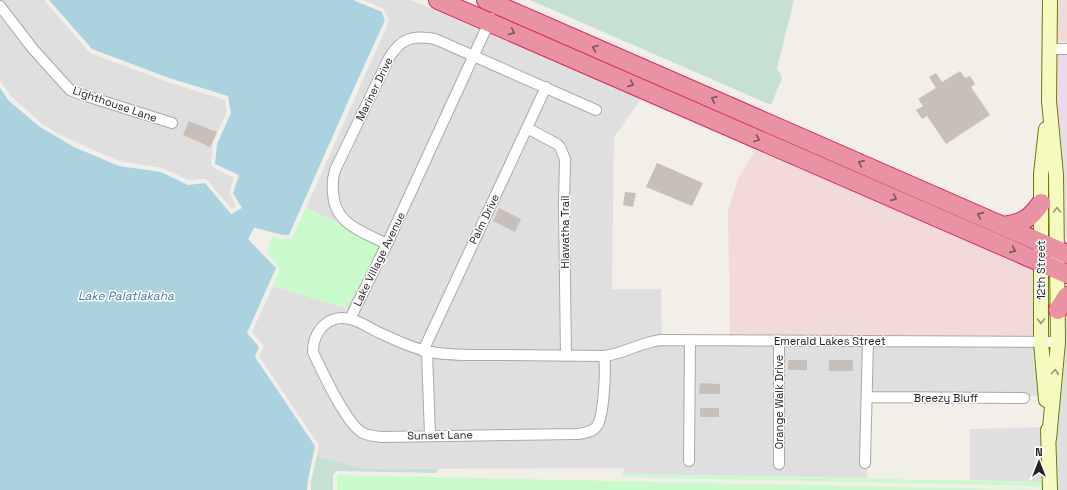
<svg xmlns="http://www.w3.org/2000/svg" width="1067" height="490" font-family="'Space Grotesk',sans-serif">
	<rect width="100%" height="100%" fill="#f2efe9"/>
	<path fill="#e0dfdf" d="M0,0H44L90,53L168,82L225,100L227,112L213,142L211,165L214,168L234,178L229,193L236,206L232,209L206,179L189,180L162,168L119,161L64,137L42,124L12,97L0,81Z
		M363,0H411L480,30L472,49L437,34L425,32L405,35L397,39L390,46L385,55L331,168L328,185L329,199L331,211L340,223L306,208L389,21L384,9Z
		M489,33L641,99L614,137L612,289H661L662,335L645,337L622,347L608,350H570L569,204L570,157L564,144L560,140L534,125L548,94L599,117L602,107L481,53Z
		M425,42L434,44L468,58L385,237L357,224L349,218L340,206L337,185L339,175L393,60L403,48L409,44Z
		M477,62L539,90L421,344L405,339L357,316L391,246Z
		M530,134L555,148L561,159V350H453L432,347L430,346L473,253Z
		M369,269L348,312L332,314L322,320L316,325L308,345V352L331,398L351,430L360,437L368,440L382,442L578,440L586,438L597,434L602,428L605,421L607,410L609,361L625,357L654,346H685V466H693L695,346H774V468L783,469V346H864L860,468L867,469V478L623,474L624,468L365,469L317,456L319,446L318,444L259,356L263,348V345L252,332L273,286L345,308Z
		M1067,304V490H1055L1054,439L1062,312Z
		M342,323L355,326L402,349L423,356L425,430L382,431L370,430L358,423L338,393L317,351V346L324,331L334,324Z
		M873,346L1037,347L1041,395L1029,396V393L872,392Z
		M432,358L453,360L600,361L597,409L594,423L583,428L577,429L434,430Z
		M1043,427L1046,482L970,480V429Z"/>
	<path fill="#f2dad9" d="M1055,0H1067V42L1054,41Z
		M756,149L880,203L1037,268L1036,337L730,335L728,210L738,179Z"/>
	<path fill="#ebdbe8" d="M1054,54H1067V238L1062,236L1054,101Z"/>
	<path fill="#c6e0d4" d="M530,0H794L777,68L782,78L771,105Z
		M317,456L365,469H437V473L336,471L333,475V490H311V481Z"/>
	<path fill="#c8facc" d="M306,208L340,223L353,233L380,246L369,269L345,308L273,286L280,268L267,253L272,237L283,239L292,238Z
		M623,474L1046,482V490H1041L1039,486H1037L622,477Z
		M337,475L1037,490H337Z"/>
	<path fill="#aad3df" d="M49,0H353L382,12L385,20L354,88L289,235H283L256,228H254L248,239L276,268L247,333L259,347L255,357L315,446L308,480L307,490H0V88L9,101L40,127L74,147L119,166L161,172L188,185L205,183L231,214L242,208L233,193L239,175L215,164L217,144L231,113L228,96L169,78L92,49Z"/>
	<path fill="#c7bfb8" d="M960,71L965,78L970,76L975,84L971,87L990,115L946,144L927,116L922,119L916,110L923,106L918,99L936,88L929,77L936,73L942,82Z
		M189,121L217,132L210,147L183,135Z
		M657,163L703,183L692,206L646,187Z
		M625,192L636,193L633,207L623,205Z
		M499,208L521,219L515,232L493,221Z
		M788,360H807V370H788Z
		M829,360H853V371H829Z
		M700,383L720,384V394H699Z
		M700,408H719V417H700Z"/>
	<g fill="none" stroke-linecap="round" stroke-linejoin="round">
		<g stroke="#a9a9a9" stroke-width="12">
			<path id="street" d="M0,6L33,49L70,90L80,94L172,123
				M1049,49H1067
				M527,128L557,144L560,147L565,159L564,204L566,356
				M387,244C361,231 334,224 333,192C332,184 333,177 335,170L389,58C401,38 413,35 435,39L596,110
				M350,319L387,244L491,18
				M779,341V464
				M423,351L546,87
				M427,352L430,435
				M604,356C606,368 604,416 597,426C593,432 584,433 578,434L381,437C375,436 369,436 363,433C346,424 322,371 313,352C313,335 323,320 340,318C354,317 367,327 380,333C396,340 413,349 431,352C452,356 475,355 497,355C533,355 568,356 604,356C624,354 641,342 661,340L1058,342
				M868,397L1024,398
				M689,461L690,340
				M865,463L868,341"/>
		</g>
		<g stroke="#707d05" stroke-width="16">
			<path id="secondary" d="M1046,400L1041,342V174L1046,129
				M1048,430L1050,490
				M1049,439L1058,342L1056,175L1049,101L1050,0"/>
		</g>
		<g stroke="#dc2a67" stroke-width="20">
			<path id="highway" d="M438,0L1067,274
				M486,0L1067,254
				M1003,226C1023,223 1030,219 1041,203
				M1058,310L1067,296"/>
		</g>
		<use href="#street" stroke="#fff" stroke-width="10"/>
		<use href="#secondary" stroke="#f7fabf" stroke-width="14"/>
		<use href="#highway" stroke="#e892a2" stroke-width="18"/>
	</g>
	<defs><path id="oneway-chevron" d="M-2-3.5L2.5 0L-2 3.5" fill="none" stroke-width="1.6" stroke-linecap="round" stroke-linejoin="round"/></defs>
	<g stroke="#7b545c">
		<use href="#oneway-chevron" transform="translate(512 32) rotate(24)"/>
		<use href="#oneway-chevron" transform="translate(595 48) rotate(-157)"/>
		<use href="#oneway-chevron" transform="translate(631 84) rotate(24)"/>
		<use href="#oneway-chevron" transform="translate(714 99) rotate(-157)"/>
		<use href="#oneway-chevron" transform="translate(757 139) rotate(23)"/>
		<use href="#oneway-chevron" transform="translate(861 163) rotate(-156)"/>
		<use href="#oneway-chevron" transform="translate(894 198) rotate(24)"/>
		<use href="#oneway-chevron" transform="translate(980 215) rotate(-156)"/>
		<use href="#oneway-chevron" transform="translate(1013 250) rotate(24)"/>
	</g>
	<g stroke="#979978">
		<use href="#oneway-chevron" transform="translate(1057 210) rotate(-91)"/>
		<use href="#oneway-chevron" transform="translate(1041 321) rotate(90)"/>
		<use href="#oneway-chevron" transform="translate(1055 372) rotate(-85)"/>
	</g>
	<g text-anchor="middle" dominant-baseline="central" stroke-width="3" stroke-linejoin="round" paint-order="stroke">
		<g font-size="11" fill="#222" stroke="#fff">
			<text transform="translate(374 89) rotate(-64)">Mariner Drive</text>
			<text transform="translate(115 104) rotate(19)">Lighthouse Lane</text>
			<text transform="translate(484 219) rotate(-64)">Palm Drive</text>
			<text transform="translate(565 232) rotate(-90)">Hiawatha Trail</text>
			<text transform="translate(379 259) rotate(-64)">Lake Village Avenue</text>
			<text transform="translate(1041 270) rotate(-90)">12th Street</text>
			<text x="830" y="341">Emerald Lakes Street</text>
			<text x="946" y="398">Breezy Bluff</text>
			<text transform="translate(779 402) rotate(-90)">Orange Walk Drive</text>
			<text transform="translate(440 435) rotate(-1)">Sunset Lane</text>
		</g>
		<g font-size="12" font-style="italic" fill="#4a7aab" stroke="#fff">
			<text x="126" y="296">Lake Palatlakaha</text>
		</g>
	</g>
	<g transform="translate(1039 462)" stroke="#ffffff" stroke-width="3" paint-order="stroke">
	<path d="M0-3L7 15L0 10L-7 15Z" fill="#222222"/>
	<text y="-6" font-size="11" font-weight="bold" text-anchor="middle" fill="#222222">N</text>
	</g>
</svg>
